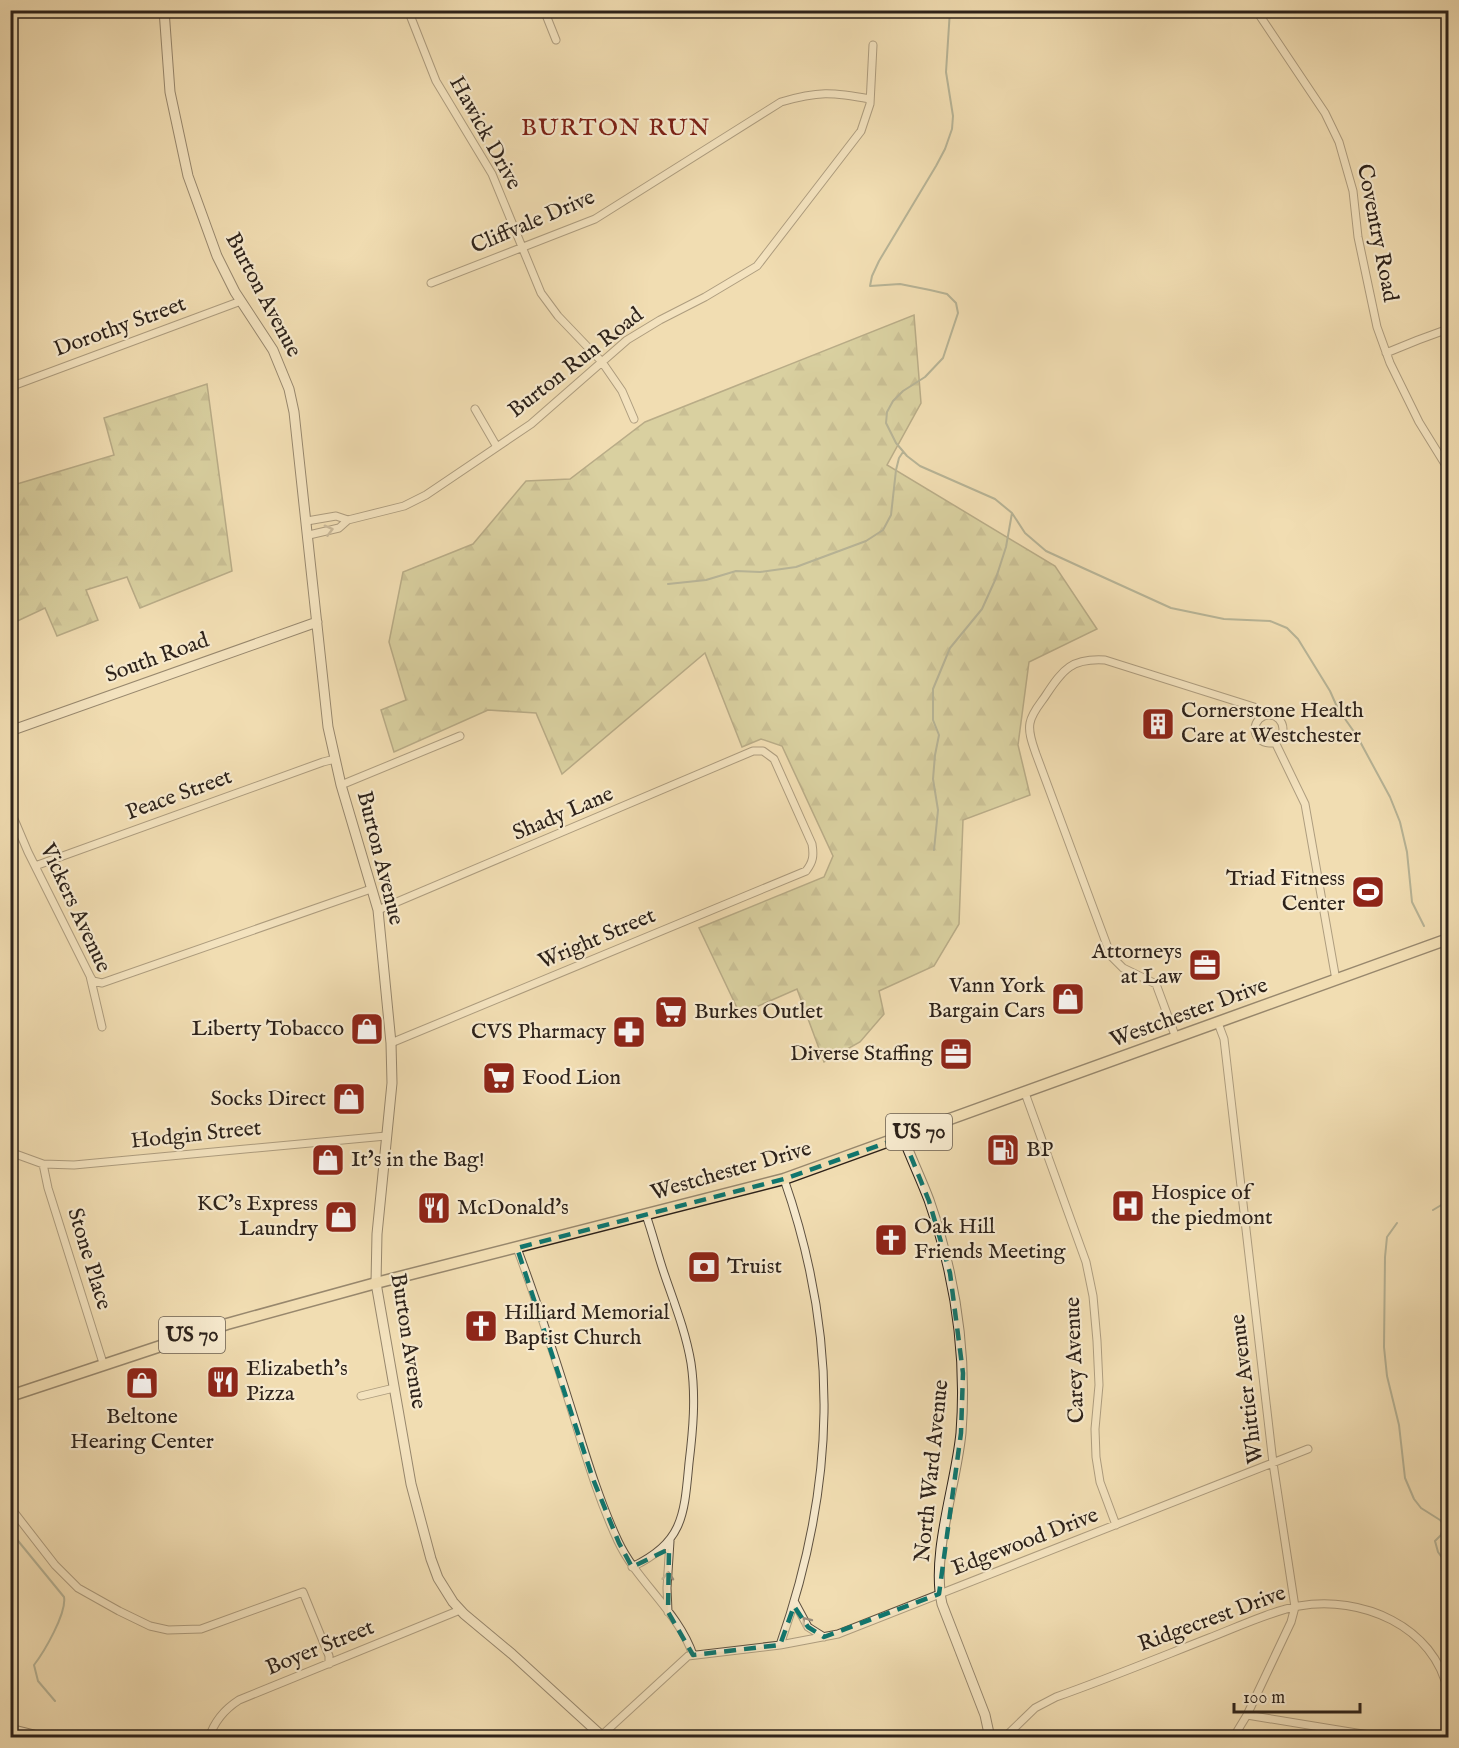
<svg xmlns="http://www.w3.org/2000/svg" width="1459" height="1748" font-family="'IM FELL English',serif">
	<defs>
		<pattern id="forest-firs" width="22" height="20" patternUnits="userSpaceOnUse" patternTransform="scale(1.5)"><rect width="22" height="20" fill="#bdc08a"/><path d="M5 1l3.5 6h-7zM16 11l3.5 6h-7z" fill="#9a9c70"/></pattern>
	</defs>
	<rect width="100%" height="100%" fill="#f1ddb2"/>
	<filter id="stains"><feTurbulence type="fractalNoise" baseFrequency=".00333" numOctaves="4"/><feColorMatrix values="0 0 0 0 .2 0 0 0 0 .09 0 0 0 0 .02 0 0 0 .5 -.17"/></filter>
	<radialGradient id="worn" r=".72"><stop offset=".6" stop-color="#630" stop-opacity="0"/><stop offset="1" stop-color="#630" stop-opacity=".3"/></radialGradient>
	<path fill="url(#forest-firs)" stroke="#757152" stroke-width="1.5" d="M914,315L921,403L887,465L1055,566L1097,629L1029,662L1018,745L1030,795L963,820L959,924L934,966L879,991L884,1014L860,1042L824,1062L797,989L740,1014L699,928L824,877L833,856L782,746L761,739L742,747L705,653L562,774L536,713L488,710L394,752L381,710L406,700L389,642L403,572L473,544L526,481L570,479L645,422Z
		M207,384L232,571L140,608L127,577L86,590L98,620L57,636L45,608L11,624V453L16,451L17,484L114,455L104,418Z"/>
	<g fill="none" stroke-linecap="round" stroke-linejoin="round">
		<path stroke="#6f7e6f" stroke-width="2" d="M950,10L946,72L953,116L952,129L945,149L936,166L879,261L872,276L870,286L900,284L930,290L947,294L956,303L958,313L943,358L925,377L903,391L893,401L887,412L886,423L896,443L907,456L920,466L995,499L1012,513L1025,533L1046,551L1083,568L1171,608L1224,619L1270,621L1287,628L1298,639L1330,691L1338,709L1357,736L1390,797L1400,822L1407,852L1412,902L1424,926
			M668,584L706,580L736,571L760,572L796,567L866,541L883,530L891,515L896,470L899,458L903,452
			M934,850L938,810L933,779L935,755L939,735L933,720V689L950,648L982,609L996,578L1006,547L1012,513
			M1433,1210L1448,1201
			M1397,1223L1387,1237L1385,1257L1384,1347L1387,1376L1399,1425L1405,1478L1414,1499L1421,1508L1440,1520L1444,1525L1441,1535L1435,1541L1438,1552L1448,1566
			M10,1531L64,1597C67,1613 44,1652 34,1665L38,1681L55,1701"/>
		<g stroke="#5e5140" stroke-width="9">
			<path id="street" d="M408,10L436,81L492,174L541,293L558,316L602,362L622,391L634,419
				M544,10L556,40
				M1256,10L1325,113L1339,142L1353,191L1358,237L1377,327L1390,363L1419,422L1448,469
				M10,11L13,10
				M431,283L595,219L781,102C818,91 832,92 870,99
				M1386,353L1418,340L1448,329
				M10,387L241,301
				M475,409L497,447
				M307,521L336,516L348,520
				M309,535L339,528L348,520L404,506L426,495L531,424L627,340L660,320L705,297L757,266L861,131L870,104L873,45
				M1255 729a14 14 0 1 1 28 0a14 14 0 1 1-28 0Z
				M1275,742L1305,804L1336,980
				M341,785L460,736
				M10,807L14,819L28,852L90,976L102,1027
				M35,866L323,762L335,759
				M378,910L753,751H763L774,759L812,844C814,856 813,862 806,871L391,1043
				M90,976L93,981L102,983L371,889
				M1218,1023L1224,1039L1273,1463L1295,1607L1291,1622L1247,1715L1233,1738
				M1176,1038L1156,984L1123,968L1111,956L1036,754C1033,745 1028,733 1030,723C1032,712 1041,703 1046,695C1063,669 1072,658 1105,660L1254,707L1264,715
				M1025,1093L1086,1262L1093,1296L1097,1341L1099,1385L1095,1429L1096,1457L1100,1482L1116,1525
				M10,1152L43,1164L74,1165L386,1136
				M43,1164L48,1188L103,1363
				M517,1248C537,1301 554,1354 571,1408C585,1453 598,1498 618,1541C637,1582 678,1611 693,1655
				M361,1396L394,1388
				M10,1507L55,1565L78,1588L119,1611L150,1626L168,1630L201,1629L303,1592L329,1656V1664
				M632,1567C683,1542 684,1517 689,1463C693,1430 696,1397 691,1363C686,1333 675,1305 665,1276C658,1256 653,1235 646,1215
				M794,1601L808,1627L824,1637
				M668,1612L667,1588L670,1541
				M780,1645C836,1485 840,1340 784,1179
				M1247,1715L1387,1738
				M602,1735L688,1656L780,1645L838,1634L1308,1449
				M209,1738C214,1722 225,1709 239,1700L460,1610
				M1004,1738L1035,1708L1056,1697C1107,1679 1158,1658 1209,1638C1235,1628 1271,1611 1299,1606C1361,1595 1435,1626 1448,1692
				M1447,1738L1448,1726"/>
		</g>
		<g stroke="#2d221a" stroke-width="11">
			<path id="secondary" d="M164,10L170,92L188,176L217,256L235,292L273,350L289,389L294,412L328,727L341,785L378,910L391,1043L392,1083L377,1234L376,1283L411,1484L431,1559L438,1578L453,1602L464,1614L512,1654L604,1738
				M10,731L317,622
				M903,1137C911,1158 921,1179 929,1200C955,1275 967,1354 961,1433C956,1485 931,1554 942,1604L985,1715L990,1738
				M10,1729L46,1738"/>
		</g>
		<g stroke="#2d221a" stroke-width="13">
			<path id="primary" d="M10,1396L227,1324L376,1283L784,1179L1448,939"/>
		</g>
		<use href="#street" stroke="#f6e9cd" stroke-width="7"/>
		<use href="#secondary" stroke="#f6e9cd" stroke-width="9"/>
		<use href="#primary" stroke="#f1ddb2" stroke-width="10"/>
	</g>
	<defs><path id="oneway-chevron" d="M-2-3.5L2.5 0L-2 3.5" fill="none" stroke-width="1.6" stroke-linecap="round" stroke-linejoin="round" transform="scale(1.5)"/></defs>
	<g stroke="#9c8f7c">
		<use href="#oneway-chevron" transform="translate(329 530) rotate(-15)"/>
		<use href="#oneway-chevron" transform="translate(668 1576) rotate(-87)"/>
		<use href="#oneway-chevron" transform="translate(806 1621) rotate(-128)"/>
	</g>
	<path d="M0 0H1459V1748H0ZM903,1137L929,1201L950,1273L963,1373L961,1433L939,1594L824,1637L808,1627L794,1606L780,1645L693,1655L668,1612L669,1549L632,1567L619,1543L593,1479L517,1248L784,1179Z" fill="#f1ddb2" fill-opacity=".55" fill-rule="evenodd"/>
	<path fill="none" stroke="#0f766e" stroke-width="4.5" stroke-dasharray="12 8" stroke-linejoin="round" d="M903,1137L929,1201L950,1273L963,1373L961,1433L939,1594L824,1637L808,1627L794,1606L780,1645L693,1655L668,1612L669,1549L632,1567L619,1543L593,1479L517,1248L784,1179Z"/>
	<defs>
		<g id="building-square" transform="scale(1.725)"><rect x="-9" y="-9" width="18" height="18" rx="4" fill="#8f2418" stroke="#f6e9cd"/><path d="M-4-6H4V6H1V3H-1V6H-4ZM-2.5-4.3h1.7v1.8h-1.7ZM.8-4.3h1.7v1.8H.8ZM-2.5-1h1.7V.8h-1.7ZM.8-1h1.7V.8H.8Z" fill="#fff"/></g>
		<g id="stadium-square" transform="scale(1.725)"><rect x="-9" y="-9" width="18" height="18" rx="4" fill="#8f2418" stroke="#f6e9cd"/><path d="M0-5a6.5 5 0 1 0 0 10a6.5 5 0 1 0 0-10ZM-3.5-1.8h7v3.6h-7Z" fill="#fff"/></g>
		<g id="office-square" transform="scale(1.725)"><rect x="-9" y="-9" width="18" height="18" rx="4" fill="#8f2418" stroke="#f6e9cd"/><path d="M-6-3h4V-5.5h4V-3h4V5H-6ZM-1-4.5V-3h2v-1.5ZM-6 0V1H6V0Z" fill="#fff"/></g>
		<g id="shop-square" transform="scale(1.725)"><rect x="-9" y="-9" width="18" height="18" rx="4" fill="#8f2418" stroke="#f6e9cd"/><path d="M-5-2.5h2.3a2.7 3.5 0 0 1 5.4 0H5L5.5 6h-11ZM-1.5-2.5h3a1.5 2.3 0 0 0-3 0Z" fill="#fff"/></g>
		<g id="supermarket-square" transform="scale(1.725)"><rect x="-9" y="-9" width="18" height="18" rx="4" fill="#8f2418" stroke="#f6e9cd"/><path d="M-6-5.5h2.5l.6 2H6L4.5 2H-2.5L-4.4-4H-6ZM-1.5 3.2a1.3 1.3 0 1 0 .1 0ZM3 3.2a1.3 1.3 0 1 0 .1 0Z" fill="#fff"/></g>
		<g id="pharmacy-square" transform="scale(1.725)"><rect x="-9" y="-9" width="18" height="18" rx="4" fill="#8f2418" stroke="#f6e9cd"/><path d="M-2-6h4v4h4v4h-4v4h-4v-4h-4v-4h4Z" fill="#fff"/></g>
		<g id="fuel-square" transform="scale(1.725)"><rect x="-9" y="-9" width="18" height="18" rx="4" fill="#8f2418" stroke="#f6e9cd"/><path d="M-5.5-6h7V0h2V4h1.3V-2.5L3-4.5l.8-.8L6-3V5H2.5V1h-1V6h-7ZM-4.2-4.7v3.2H.2V-4.7Z" fill="#fff"/></g>
		<g id="hospital-square" transform="scale(1.725)"><rect x="-9" y="-9" width="18" height="18" rx="4" fill="#8f2418" stroke="#f6e9cd"/><path d="M-5-5h3v3.5h4V-5h3V5h-3V1.5h-4V5h-3Z" fill="#fff"/></g>
		<g id="restaurant-square" transform="scale(1.725)"><rect x="-9" y="-9" width="18" height="18" rx="4" fill="#8f2418" stroke="#f6e9cd"/><path d="M-5-6h1v4h1v-4h1v4h1v-4h1v5L-1.5 .5V6h-2V.5L-5-1ZM5-6V6H3V1.5H1.5Q1.5-4 5-6Z" fill="#fff"/></g>
		<g id="church-square" transform="scale(1.725)"><rect x="-9" y="-9" width="18" height="18" rx="4" fill="#8f2418" stroke="#f6e9cd"/><path d="M-1.2-6h2.4v3.5h3.3v2.4h-3.3V6h-2.4V-.1h-3.3v-2.4h3.3Z" fill="#fff"/></g>
		<g id="bank-square" transform="scale(1.725)"><rect x="-9" y="-9" width="18" height="18" rx="4" fill="#8f2418" stroke="#f6e9cd"/><path d="M-6-4H6V4H-6ZM0-2.3a2.3 2.3 0 1 0 0 4.6a2.3 2.3 0 1 0 0-4.6Z" fill="#fff"/></g>
	</defs>
	<g fill-rule="evenodd">
		<use href="#building-square" x="1158" y="724"/>
		<use href="#stadium-square" x="1368" y="892"/>
		<use href="#office-square" x="1205" y="965"/>
		<use href="#shop-square" x="1068" y="999"/>
		<use href="#supermarket-square" x="671" y="1012"/>
		<use href="#shop-square" x="367" y="1029"/>
		<use href="#pharmacy-square" x="629" y="1032"/>
		<use href="#office-square" x="956" y="1054"/>
		<use href="#supermarket-square" x="499" y="1078"/>
		<use href="#shop-square" x="349" y="1099"/>
		<use href="#fuel-square" x="1003" y="1150"/>
		<use href="#shop-square" x="328" y="1160"/>
		<use href="#hospital-square" x="1128" y="1206"/>
		<use href="#restaurant-square" x="434" y="1208"/>
		<use href="#shop-square" x="341" y="1217"/>
		<use href="#church-square" x="891" y="1240"/>
		<use href="#bank-square" x="704" y="1267"/>
		<use href="#church-square" x="481" y="1326"/>
		<use href="#restaurant-square" x="223" y="1382"/>
		<use href="#shop-square" x="142" y="1383"/>
	</g>
	<g text-anchor="middle" dominant-baseline="central" stroke-width="4.5" stroke-linejoin="round" paint-order="stroke">
		<g fill="#f6e9cd" stroke="#695e50" stroke-width="1.5">
			<rect x="886" y="1114" width="66" height="36" rx="4.5"/>
			<rect x="159" y="1317" width="66" height="36" rx="4.5"/>
		</g>
		<g font-size="21" font-weight="bold" fill="#2d221a">
			<text x="919" y="1132">US 70</text>
			<text x="192" y="1335">US 70</text>
		</g>
		<g font-size="22" fill="#2d221a" stroke="#f6e9cd">
			<text transform="translate(485 133) rotate(61)">Hawick Drive</text>
			<text transform="translate(533 222) rotate(-23)">Cliffvale Drive</text>
			<text transform="translate(1377 233) rotate(79)">Coventry Road</text>
			<text transform="translate(263 295) rotate(62)">Burton Avenue</text>
			<text transform="translate(120 327) rotate(-20)">Dorothy Street</text>
			<text transform="translate(576 363) rotate(-38)">Burton Run Road</text>
			<text transform="translate(157 658) rotate(-20)">South Road</text>
			<text transform="translate(179 795) rotate(-20)">Peace Street</text>
			<text transform="translate(563 814) rotate(-23)">Shady Lane</text>
			<text transform="translate(380 858) rotate(76)">Burton Avenue</text>
			<text transform="translate(75 908) rotate(65)">Vickers Avenue</text>
			<text transform="translate(597 939) rotate(-23)">Wright Street</text>
			<text transform="translate(1189 1013) rotate(-20)">Westchester Drive</text>
			<text transform="translate(196 1135) rotate(-6)">Hodgin Street</text>
			<text transform="translate(731 1171) rotate(-16)">Westchester Drive</text>
			<text transform="translate(89 1259) rotate(73)">Stone Place</text>
			<text transform="translate(408 1341) rotate(81)">Burton Avenue</text>
			<text transform="translate(1075 1360) rotate(-92)">Carey Avenue</text>
			<text transform="translate(1247 1389) rotate(-97)">Whittier Avenue</text>
			<text transform="translate(932 1471) rotate(-84)">North Ward Avenue</text>
			<text transform="translate(1025 1542) rotate(-21)">Edgewood Drive</text>
			<text transform="translate(1212 1619) rotate(-20)">Ridgecrest Drive</text>
			<text transform="translate(320 1648) rotate(-22)">Boyer Street</text>
		</g>
		<g font-size="22" fill="#2d221a" stroke="#f6e9cd" text-anchor="start">
			<text x="1181" y="711">Cornerstone Health<tspan x="1181" dy="25">Care at Westchester</tspan></text>
			<text x="1345" y="879" text-anchor="end">Triad Fitness<tspan x="1345" dy="25">Center</tspan></text>
			<text x="1182" y="952" text-anchor="end">Attorneys<tspan x="1182" dy="25">at Law</tspan></text>
			<text x="1045" y="986" text-anchor="end">Vann York<tspan x="1045" dy="25">Bargain Cars</tspan></text>
			<text x="694" y="1012">Burkes Outlet</text>
			<text x="344" y="1029" text-anchor="end">Liberty Tobacco</text>
			<text x="606" y="1032" text-anchor="end">CVS Pharmacy</text>
			<text x="933" y="1054" text-anchor="end">Diverse Staffing</text>
			<text x="522" y="1078">Food Lion</text>
			<text x="326" y="1099" text-anchor="end">Socks Direct</text>
			<text x="1026" y="1150">BP</text>
			<text x="351" y="1160">It's in the Bag!</text>
			<text x="1151" y="1193">Hospice of<tspan x="1151" dy="25">the piedmont</tspan></text>
			<text x="318" y="1204" text-anchor="end">KC's Express<tspan x="318" dy="25">Laundry</tspan></text>
			<text x="457" y="1208">McDonald's</text>
			<text x="914" y="1227">Oak Hill<tspan x="914" dy="25">Friends Meeting</tspan></text>
			<text x="727" y="1267">Truist</text>
			<text x="504" y="1313">Hilliard Memorial<tspan x="504" dy="25">Baptist Church</tspan></text>
			<text x="246" y="1369">Elizabeth's<tspan x="246" dy="25">Pizza</tspan></text>
			<text x="142" y="1417" text-anchor="middle">Beltone<tspan x="142" dy="25">Hearing Center</tspan></text>
		</g>
		<g font-size="24" letter-spacing="1.5" fill="#7a1f14" stroke="#f6e9cd">
			<text x="616" y="128">BURTON RUN</text>
		</g>
	</g>
	<rect width="1459" height="1748" fill="none" stroke="#f1ddb2" stroke-width="36"/>
	<rect x="12" y="12" width="1435" height="1724" fill="none" stroke="#2d221a" stroke-width="3"/>
	<rect x="18" y="18" width="1423" height="1712" fill="none" stroke="#2d221a" stroke-width="1.5"/>
	<path d="M1234 1703v9h126v-9" fill="none" stroke="#2d221a" stroke-width="3"/>
	<text x="1243" y="1703" font-size="18" fill="#2d221a" stroke="#f6e9cd" stroke-width="4.5" paint-order="stroke">100 m</text>
	<rect width="100%" height="100%" filter="url(#stains)"/>
	<rect width="100%" height="100%" fill="url(#worn)"/>
</svg>
